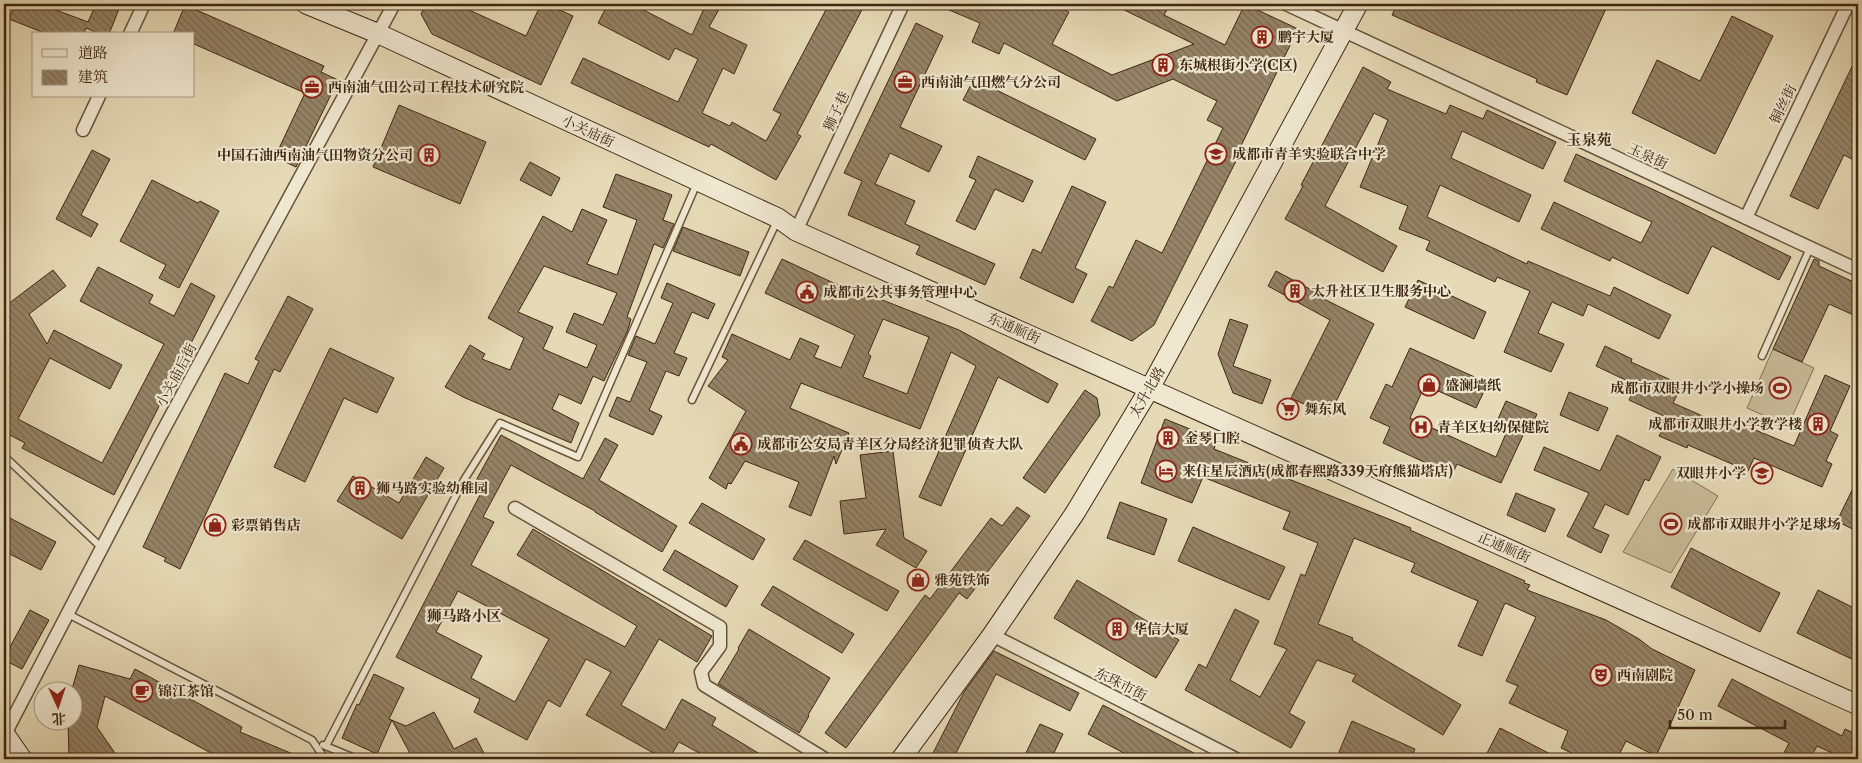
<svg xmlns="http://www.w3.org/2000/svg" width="1862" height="763" font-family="'Libre Caslon Text','Noto Serif SC',serif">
	<defs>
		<pattern id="building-back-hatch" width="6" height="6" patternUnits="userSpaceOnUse" patternTransform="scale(1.25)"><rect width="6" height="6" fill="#958468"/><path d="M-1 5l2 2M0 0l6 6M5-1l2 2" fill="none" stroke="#7b6c54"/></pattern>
	</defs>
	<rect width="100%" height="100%" fill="#e6dab6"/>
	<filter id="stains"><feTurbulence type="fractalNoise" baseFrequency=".004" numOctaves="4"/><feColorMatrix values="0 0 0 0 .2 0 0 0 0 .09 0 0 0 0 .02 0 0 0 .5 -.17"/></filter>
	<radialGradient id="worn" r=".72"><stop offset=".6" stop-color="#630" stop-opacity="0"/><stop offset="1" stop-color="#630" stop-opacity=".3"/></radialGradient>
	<path fill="#c9bc9a" stroke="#847256" d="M1773,349L1814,368L1792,417L1781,423L1747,408Z
		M1673,469L1718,496L1671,573L1623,552Z"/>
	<path fill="url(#building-back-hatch)" stroke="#3e2713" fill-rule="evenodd" d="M15,4H40L88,22L96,4H121L109,34H100L86,28L84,34H47L9,19Z
		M426,4H456L526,36L541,4H547L573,16L541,85L432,34L421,14Z
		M608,4H632L692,35L706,4H722L709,27L747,45L734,74L723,68L702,113L730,126L732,122L766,141L781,114L773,110L829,4H865L797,134L801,136L776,180L711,144L709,147L571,83L583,58L678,102L698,59L675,48L669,60L598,23Z
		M935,4H1053L1069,12L1052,44L1112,75L1194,44L1112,4H1170L1164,15L1225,45L1245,4L1298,29L1235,158L1237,159L1154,325L1132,341L1091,321L1109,286L1113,288L1136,240L1162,253L1223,128L1207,120L1217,101L1173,79L1117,101L1004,43L999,54L972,42L980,23Z
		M1397,4H1608L1567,95L1536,82L1537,79L1392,15Z
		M185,5L324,66L321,72L338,80L296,167L275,157L305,93L194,44V34H173Z
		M1732,16L1773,36L1715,154L1632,113L1657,60L1700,81Z
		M916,23L943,36L900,127L942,146L929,172L890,153L875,184L915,201L905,224L995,264L985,285L916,254L920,246L848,215L862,181L844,173Z
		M1858,54V162L1844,155L1818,209L1790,196Z
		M1363,67L1391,82L1387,89L1446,114L1450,105L1483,119L1487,110L1556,142L1543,169L1462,131L1451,158L1531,195L1519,222L1440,185L1427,217L1527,264L1528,261L1610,296L1614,287L1671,315L1659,339L1588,304L1583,316L1552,302L1538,333L1564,344L1551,372L1504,352L1530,291L1497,277L1495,282L1426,250L1430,241L1399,229L1408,206L1360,187L1388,120L1374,113L1325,206L1397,246L1383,272L1285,219L1303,186L1301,185Z
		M974,79L1096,139L1085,160L963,100Z
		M399,105L486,142L460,204L373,167Z
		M92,150L110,159L81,215L98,224L91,237L56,219Z
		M1576,154L1665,195L1791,257L1779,280L1712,246L1688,294L1612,257L1610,261L1541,229L1554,202L1641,243L1652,222L1564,181Z
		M978,156L1033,181L1023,202L995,189L975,230L956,221L976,180L969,177Z
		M530,162L560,178L551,196L520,180Z
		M616,174L672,195L663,220L674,224L663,248L654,244L627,317L631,319L627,332L604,381L593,376L581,404L559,394L552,409L579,423L571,443L463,397L445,387L470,345L485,354L482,359L510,370L524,338L488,318L543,216L572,232L582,209L607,220L587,264L617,275L637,220L603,207ZM544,266L617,293L603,325L574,313L566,332L597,345L587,368L543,349L553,327L518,312Z
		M152,180L198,203L200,201L219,211L179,288L159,278L166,265L120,241Z
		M1072,186L1106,202L1075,268L1087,274L1073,303L1020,278L1033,249L1041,253Z
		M683,227L749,252L740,276L673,251Z
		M782,259L866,298L867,294L959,330L1058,384L1048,403L998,377L941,506L919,497L976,366L951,352L920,429L801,383L790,408L849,433L836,464L834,456L811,516L789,507L799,482L745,461L731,484L728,483L726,489L709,478L746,411L708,386L728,360L722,357L732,334L790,360L800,338L819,346L814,357L841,368L855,335L765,293ZM883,319L929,337L907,394L863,377L871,356L868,354Z
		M1814,259L1819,261V266L1858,284V317L1829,304L1802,362L1773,349Z
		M98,267L153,295L149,303L174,316L191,283L215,296L114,495L22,448L25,443L4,432V307L53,270L66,286L29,314L47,344L54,330L122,365L110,389L50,358L18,419L102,463L164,344L80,301Z
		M1276,271L1323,296L1322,298L1374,324L1329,416L1291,398L1330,320L1268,286Z
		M1418,280L1486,312L1474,339L1405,307Z
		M667,283L715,304L708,319L692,312L674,353L687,358L679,376L666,371L649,410L662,416L653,435L609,416L617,397L630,402L647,362L628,355L636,336L655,344L673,303L661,298Z
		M288,296L313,309L280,372L274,369L180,569L164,561L166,558L143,547L225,373L248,384L259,361L255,359Z
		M1230,319L1248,325L1233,366L1271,380L1262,404L1233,393L1218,354Z
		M1605,346L1632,359L1631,362L1682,385L1673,403L1721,424L1724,417L1794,446L1825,375L1850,386L1830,431L1838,435L1826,461L1832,464L1822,487L1754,458L1748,471L1688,445L1687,448L1659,436L1668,418L1629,400L1636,385L1596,366Z
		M330,348L394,378L377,413L344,398L305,482L274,467Z
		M1410,348L1488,383L1476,408L1425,385L1410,418L1496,457L1510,424L1498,419L1506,401L1537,414L1529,432L1525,431L1501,483L1457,464L1452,475L1383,443L1390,427L1370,418L1386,384L1392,387Z
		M1085,390L1097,398L1100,415L1045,493L1023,478Z
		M1569,392L1608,408L1598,431L1560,415Z
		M1165,419L1217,440L1214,449L1411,528L1410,530L1525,581L1524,583L1530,585L1527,590L1606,620L1639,639L1652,649L1695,670L1656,756L1626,741L1617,759H1584L1561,748L1568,731L1509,703L1518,686L1506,681L1536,617L1505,603L1482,656L1458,646L1478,601L1411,572L1415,563L1354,538L1318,624L1353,638L1352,640L1461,705L1443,735L1352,681L1356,675L1317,660L1289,713L1305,722L1291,748L1185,690L1199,664L1206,668L1235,609L1259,621L1230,680L1260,697L1287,649L1274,644L1301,574L1305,576L1318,543L1283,529L1290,512L1203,477L1192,503L1141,483Z
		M501,435L583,479L605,438L618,445L599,480L677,526L662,552L595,512V511L511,465L483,517L494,522L471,565L625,647L637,626L517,555L533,529L712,636L697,662L659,639L621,705L665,730L682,699L716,718L712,725L768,759H710L679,742L669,759H664L586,715L611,672L586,659L560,707L548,700L527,740L474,712L480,699L396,657L482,491L473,486ZM458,591L549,639L515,702L471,678L482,656L436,632Z
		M1617,435L1661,457L1649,481L1645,479L1628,515L1605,504L1593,528L1609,535L1601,553L1567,536L1589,493L1534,470L1544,447L1600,471Z
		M893,451L904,538L927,551L916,568L876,545L886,529L844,534L840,501L866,498L860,455Z
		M426,457L444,468L402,539L337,501L353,476L399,503Z
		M1858,478V532L1837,521Z
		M1516,493L1555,509L1545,532L1507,515Z
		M1120,502L1167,519L1154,555L1107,538Z
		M702,503L765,539L753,560L689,523Z
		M1017,507L1030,516L967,599L959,593L846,748L825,733L925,595L930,599L991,518L1002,526Z
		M4,515L56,542L41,570L4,551Z
		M1193,527L1285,567L1269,600L1178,561Z
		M805,540L899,591L887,611L793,559Z
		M1691,548L1780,593L1760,632L1671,587Z
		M675,550L738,586L726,607L663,570Z
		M1077,580L1179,640L1156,678L1054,618Z
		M773,586L854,634L842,653L761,605Z
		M1818,590L1858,610V662L1797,633Z
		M30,610L49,620L22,669L4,660V658Z
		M749,629L830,678L808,715L809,716L799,733L718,684L739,649L738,648Z
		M994,651L1079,693L1070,711L996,674L953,759H930L964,692Z
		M79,665L130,679L135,669L242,727L240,732L305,759H222L105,696L97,727L119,759H69L68,720H72V689Z
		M374,674L404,688L389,719L406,726L434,712L454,749L476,738L487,759H413L392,720L377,754L342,738L357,704L359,705Z
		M1732,679L1842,736L1845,729L1858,735V759H1845L1817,746L1810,759H1781L1789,743L1718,706Z
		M1103,705L1205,759H1135L1088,734Z
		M1352,721L1415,749L1411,759H1356L1339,752Z
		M1040,724L1063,734L1051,759H1023Z
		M1500,728L1560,759H1484Z"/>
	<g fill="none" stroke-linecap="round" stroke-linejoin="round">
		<g stroke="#68543c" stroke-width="9">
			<path id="lane" d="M1762,356L1810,248
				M692,400L778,219
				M4,456L102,548
				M68,614L312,740L325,759
				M323,745L357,759
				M326,746L464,480L500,423L578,457L697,183"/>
		</g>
		<g stroke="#68543c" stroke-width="15">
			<path id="street" d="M1286,4L1858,270
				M130,34L144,4
				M83,130L99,96
				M1746,218L1848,4
				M796,231L903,4
				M515,508L720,627V646L701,672L704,685L825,759
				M992,635L1236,759
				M5,734L159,438L394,4"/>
		</g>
		<g stroke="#3e2713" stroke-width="21">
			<path id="secondary" d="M306,4L379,34L778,218L796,231L1858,705
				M4,733L22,759
				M901,759L992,635L1075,513L1150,388L1358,4"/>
		</g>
		<use href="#lane" stroke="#efe7d0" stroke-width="6"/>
		<use href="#street" stroke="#efe7d0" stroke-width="12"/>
		<use href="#secondary" stroke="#efe7d0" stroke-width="19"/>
	</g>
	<defs>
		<g id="building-ring" transform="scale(1.125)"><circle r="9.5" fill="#efe7d0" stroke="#8f2418" stroke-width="1.5"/><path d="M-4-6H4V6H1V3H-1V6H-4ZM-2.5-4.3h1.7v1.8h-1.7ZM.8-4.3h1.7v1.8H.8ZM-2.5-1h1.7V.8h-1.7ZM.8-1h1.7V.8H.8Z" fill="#8f2418"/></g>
		<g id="office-ring" transform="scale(1.125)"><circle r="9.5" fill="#efe7d0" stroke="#8f2418" stroke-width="1.5"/><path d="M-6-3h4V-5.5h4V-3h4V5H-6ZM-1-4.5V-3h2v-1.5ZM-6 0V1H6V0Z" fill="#8f2418"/></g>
		<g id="school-ring" transform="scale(1.125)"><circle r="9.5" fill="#efe7d0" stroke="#8f2418" stroke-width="1.5"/><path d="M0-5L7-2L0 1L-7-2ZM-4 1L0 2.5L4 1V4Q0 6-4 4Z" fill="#8f2418"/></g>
		<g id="civic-ring" transform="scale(1.125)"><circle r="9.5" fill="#efe7d0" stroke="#8f2418" stroke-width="1.5"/><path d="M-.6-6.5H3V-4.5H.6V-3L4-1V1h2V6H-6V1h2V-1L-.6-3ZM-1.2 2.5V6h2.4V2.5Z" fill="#8f2418"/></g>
		<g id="shop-ring" transform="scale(1.125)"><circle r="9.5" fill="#efe7d0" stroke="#8f2418" stroke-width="1.5"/><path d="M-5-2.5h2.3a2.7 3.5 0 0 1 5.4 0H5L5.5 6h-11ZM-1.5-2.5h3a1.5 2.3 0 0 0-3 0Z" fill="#8f2418"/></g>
		<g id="stadium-ring" transform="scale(1.125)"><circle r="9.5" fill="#efe7d0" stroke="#8f2418" stroke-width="1.5"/><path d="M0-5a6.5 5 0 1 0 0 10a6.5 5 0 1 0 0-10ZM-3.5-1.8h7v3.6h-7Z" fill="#8f2418"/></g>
		<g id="supermarket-ring" transform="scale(1.125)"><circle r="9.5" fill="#efe7d0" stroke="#8f2418" stroke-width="1.5"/><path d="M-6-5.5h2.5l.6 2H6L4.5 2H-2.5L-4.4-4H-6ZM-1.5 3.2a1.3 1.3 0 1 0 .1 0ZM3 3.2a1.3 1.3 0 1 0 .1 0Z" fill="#8f2418"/></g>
		<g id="hospital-ring" transform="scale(1.125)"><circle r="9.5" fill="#efe7d0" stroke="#8f2418" stroke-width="1.5"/><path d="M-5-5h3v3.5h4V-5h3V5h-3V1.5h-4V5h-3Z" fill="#8f2418"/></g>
		<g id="hotel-ring" transform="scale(1.125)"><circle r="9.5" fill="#efe7d0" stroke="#8f2418" stroke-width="1.5"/><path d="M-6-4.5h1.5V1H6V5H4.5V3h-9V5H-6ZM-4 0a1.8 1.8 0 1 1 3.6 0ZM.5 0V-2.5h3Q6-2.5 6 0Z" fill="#8f2418"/></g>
		<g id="theatre-ring" transform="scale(1.125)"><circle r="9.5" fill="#efe7d0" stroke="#8f2418" stroke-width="1.5"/><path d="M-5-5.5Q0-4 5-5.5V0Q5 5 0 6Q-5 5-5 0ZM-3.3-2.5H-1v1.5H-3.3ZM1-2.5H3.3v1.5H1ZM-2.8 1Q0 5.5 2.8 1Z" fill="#8f2418"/></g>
		<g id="cafe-ring" transform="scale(1.125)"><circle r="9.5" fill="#efe7d0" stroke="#8f2418" stroke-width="1.5"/><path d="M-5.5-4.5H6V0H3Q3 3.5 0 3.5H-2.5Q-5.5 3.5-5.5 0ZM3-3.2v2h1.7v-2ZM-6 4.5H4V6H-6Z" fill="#8f2418"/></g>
	</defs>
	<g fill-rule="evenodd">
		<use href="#building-ring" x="1262" y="37"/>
		<use href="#building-ring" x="1163" y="65"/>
		<use href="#office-ring" x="905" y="82"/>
		<use href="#office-ring" x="312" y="87"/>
		<use href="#school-ring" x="1216" y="154"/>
		<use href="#building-ring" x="429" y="155"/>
		<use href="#building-ring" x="1295" y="291"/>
		<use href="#civic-ring" x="807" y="292"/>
		<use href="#shop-ring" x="1429" y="385"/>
		<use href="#stadium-ring" x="1780" y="388"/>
		<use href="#supermarket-ring" x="1288" y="409"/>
		<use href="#building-ring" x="1818" y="424"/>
		<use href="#hospital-ring" x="1421" y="427"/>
		<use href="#building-ring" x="1168" y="438"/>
		<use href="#civic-ring" x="741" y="444"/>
		<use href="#hotel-ring" x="1166" y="471"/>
		<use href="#school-ring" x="1762" y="473"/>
		<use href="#building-ring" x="360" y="488"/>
		<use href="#stadium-ring" x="1671" y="524"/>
		<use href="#shop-ring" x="215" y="525"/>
		<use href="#shop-ring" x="918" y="580"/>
		<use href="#building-ring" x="1117" y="629"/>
		<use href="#theatre-ring" x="1601" y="675"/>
		<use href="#cafe-ring" x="142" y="691"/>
	</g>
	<g text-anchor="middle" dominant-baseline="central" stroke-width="4.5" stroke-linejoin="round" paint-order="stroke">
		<g font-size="14" font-weight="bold" fill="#3e2713" stroke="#efe7d0" text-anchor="start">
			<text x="1278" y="37">鹏宇大厦</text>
			<text x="1179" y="65">东城根街小学(C区)</text>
			<text x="921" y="82">西南油气田燃气分公司</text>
			<text x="328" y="87">西南油气田公司工程技术研究院</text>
			<text x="1232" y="154">成都市青羊实验联合中学</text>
			<text x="413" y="155" text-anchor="end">中国石油西南油气田物资分公司</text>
			<text x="1311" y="291">太升社区卫生服务中心</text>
			<text x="823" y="292">成都市公共事务管理中心</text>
			<text x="1445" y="385">盛澜墙纸</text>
			<text x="1764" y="388" text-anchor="end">成都市双眼井小学小操场</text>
			<text x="1304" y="409">舞东风</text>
			<text x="1802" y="424" text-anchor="end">成都市双眼井小学教学楼</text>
			<text x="1437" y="427">青羊区妇幼保健院</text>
			<text x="1184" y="438">金琴口腔</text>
			<text x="757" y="444">成都市公安局青羊区分局经济犯罪侦查大队</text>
			<text x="1182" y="471">来住星辰酒店(成都春熙路339天府熊猫塔店)</text>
			<text x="1746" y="473" text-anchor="end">双眼井小学</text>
			<text x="376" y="488">狮马路实验幼稚园</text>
			<text x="1687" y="524">成都市双眼井小学足球场</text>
			<text x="231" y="525">彩票销售店</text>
			<text x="934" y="580">雅苑铁饰</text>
			<text x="1133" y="629">华信大厦</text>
			<text x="1617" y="675">西南剧院</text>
			<text x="158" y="691">锦江茶馆</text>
		</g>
		<g font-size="14" fill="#3e2713" stroke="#efe7d0">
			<text transform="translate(1783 104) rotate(-64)">铜丝街</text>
			<text transform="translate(836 111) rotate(-65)">狮子巷</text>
			<text transform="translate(588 131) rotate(25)">小关庙街</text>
			<text transform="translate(1648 156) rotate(25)">玉泉街</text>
			<text transform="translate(1014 328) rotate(24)">东通顺街</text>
			<text transform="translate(176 375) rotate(-62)">小关庙后街</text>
			<text transform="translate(1147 392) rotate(-60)">太升北路</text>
			<text transform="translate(1504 547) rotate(24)">正通顺街</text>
			<text transform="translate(1121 684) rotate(27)">东珠市街</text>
		</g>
		<g font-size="15" font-weight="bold" fill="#3e2713" stroke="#efe7d0">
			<text x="1589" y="139">玉泉苑</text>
			<text x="464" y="615">狮马路小区</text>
		</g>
	</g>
	<rect width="1862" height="763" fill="none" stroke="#e6dab6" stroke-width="20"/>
	<rect x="5" y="5" width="1852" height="753" fill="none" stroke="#3e2713" stroke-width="2.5"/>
	<rect x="10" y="10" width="1842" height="743" fill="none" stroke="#3e2713"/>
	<rect x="32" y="32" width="162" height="65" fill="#efe7d0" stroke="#a89a84"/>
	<rect x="42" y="49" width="25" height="8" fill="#efe7d0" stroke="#a89a84"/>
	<text x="78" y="58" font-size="15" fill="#3e2713">道路</text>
	<rect x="42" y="70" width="25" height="15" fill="url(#building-back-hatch)" stroke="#a89a84"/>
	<text x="78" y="82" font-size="15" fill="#3e2713">建筑</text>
	<g transform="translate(58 706) rotate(177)"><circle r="24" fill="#efe7d0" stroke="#a89a84"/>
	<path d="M0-4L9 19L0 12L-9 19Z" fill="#8f2418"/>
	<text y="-8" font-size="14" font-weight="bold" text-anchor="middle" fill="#3e2713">北</text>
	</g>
	<path d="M1670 720v8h115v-8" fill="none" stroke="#3e2713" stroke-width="2.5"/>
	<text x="1677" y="720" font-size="15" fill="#3e2713" stroke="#efe7d0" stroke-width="4" paint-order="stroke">50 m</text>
	<rect width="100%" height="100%" filter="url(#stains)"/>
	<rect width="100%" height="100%" fill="url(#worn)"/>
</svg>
